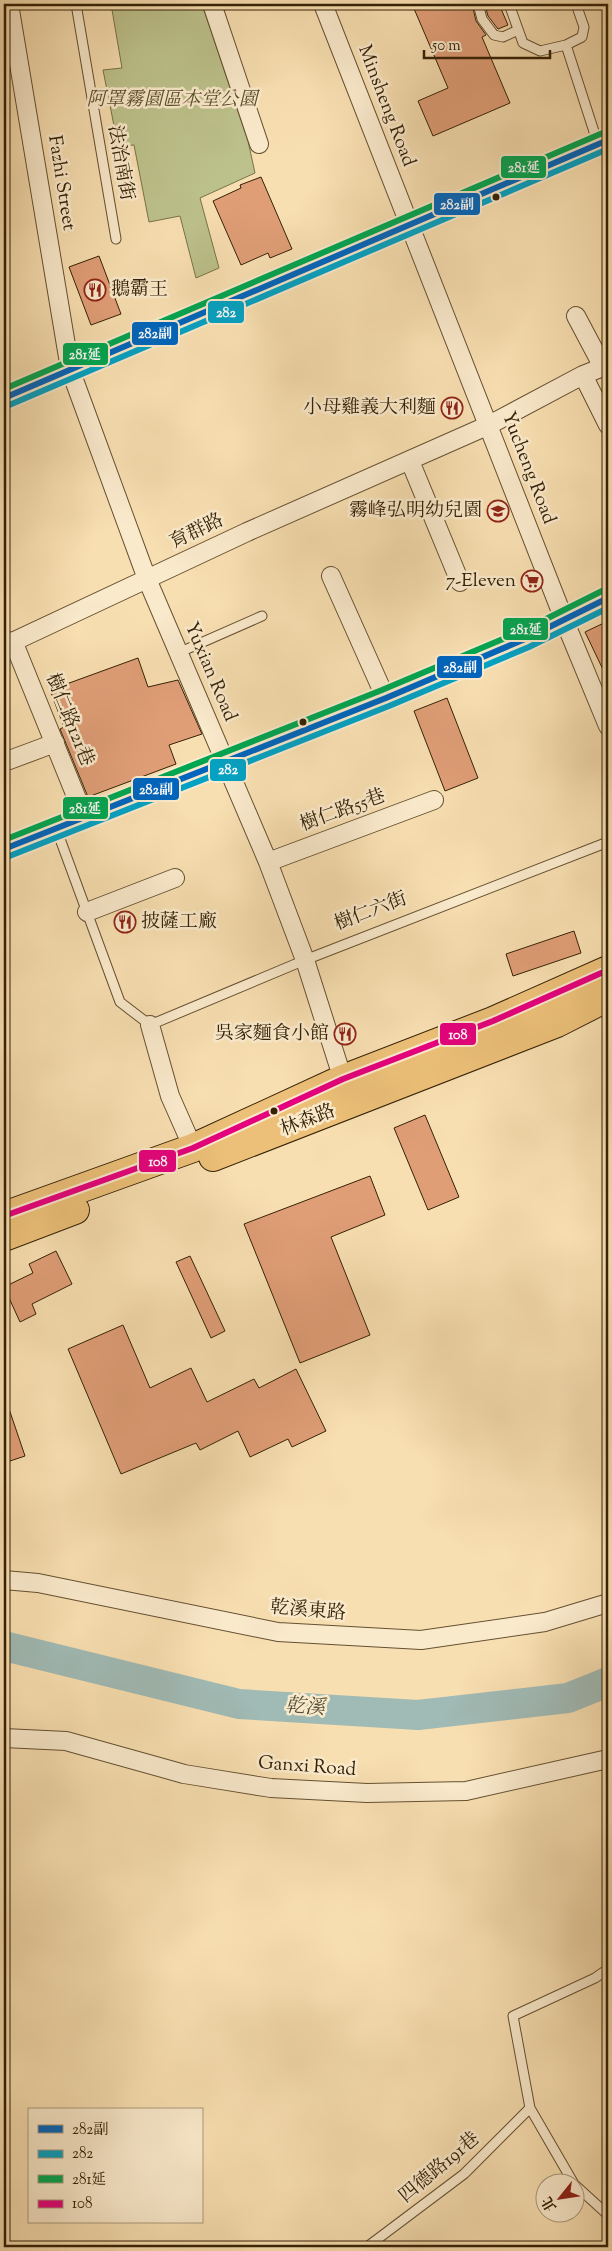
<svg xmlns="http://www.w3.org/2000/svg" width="612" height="2251" font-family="'Sorts Mill Goudy','Noto Serif TC',serif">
	<rect width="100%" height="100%" fill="#f8dfb1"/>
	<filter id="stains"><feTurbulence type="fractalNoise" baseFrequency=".004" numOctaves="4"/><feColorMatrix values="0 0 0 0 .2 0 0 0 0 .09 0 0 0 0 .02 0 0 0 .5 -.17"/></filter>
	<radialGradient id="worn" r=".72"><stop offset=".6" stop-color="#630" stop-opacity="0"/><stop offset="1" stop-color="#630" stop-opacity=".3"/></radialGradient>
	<path fill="#bdc28c" stroke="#787249" d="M111,4H202L248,141L255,173L200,198L219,268L196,278L180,216L149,222L134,145L118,146L103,70L122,68Z"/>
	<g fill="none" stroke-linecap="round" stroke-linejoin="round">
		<path stroke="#a0bab5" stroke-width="30" d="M4,1646L239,1704L418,1715L568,1698L608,1682"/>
	</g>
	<path fill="#e09e77" stroke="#342106" d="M412,4H472L476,21L486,35L482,37L510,103L433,136L418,101L448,88Z
		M488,4H499L508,25L498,29L488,16L485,5Z
		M261,177L292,249L270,258L268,253L241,265L213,201L241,188L240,185Z
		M99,256L121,314L91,325L69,267Z
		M608,621V680L585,632Z
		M138,658L148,687L178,680L202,734L169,745L176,764L88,797L60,729L64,727L50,690Z
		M447,698L478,778L445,791L414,711Z
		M574,931L581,953L513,976L506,954Z
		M425,1115L459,1197L428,1210L394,1128Z
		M370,1176L385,1215L331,1237L370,1335L300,1363L244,1224Z
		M56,1251L72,1284L32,1304L36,1314L20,1322L4,1287L33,1273L29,1264Z
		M190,1256L225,1331L211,1338L176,1262Z
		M123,1325L150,1388L191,1368L207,1402L254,1379L259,1388L296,1369L326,1431L292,1447L288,1439L250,1457L238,1431L200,1450L196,1443L121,1474L68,1349Z
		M6,1400L25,1456L4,1463V1401Z"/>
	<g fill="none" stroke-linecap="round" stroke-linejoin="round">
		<g stroke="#655031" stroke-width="11">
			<path id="service" d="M76,4L116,239
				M478,4L482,19L494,35L503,37L518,30
				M509,4L523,43L540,51L566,45
				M576,4L584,27L582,37L566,45L598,144
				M178,653L262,616
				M56,828L120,1002L150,1025L305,960L608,842
				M574,2184L530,2108L513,2016L595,1978L608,1969
				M574,2184L608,2215
				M367,2247L464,2174L530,2108"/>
		</g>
		<g stroke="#655031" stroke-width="20">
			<path id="minor" d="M9,4L70,369L147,579L268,862L305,960L346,1089
				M212,4L259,144
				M323,4L565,622L608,726
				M576,316L603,367
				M583,375L608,425
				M410,461L460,582
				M331,576L386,699
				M13,641L84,816
				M4,646L247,532L489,425L583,375L608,365
				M4,762L55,743
				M4,849C148,789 296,737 440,675C497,651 554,628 608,598
				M268,862L434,800
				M87,912L175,878
				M150,1025L170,1096L193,1148
				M4,1580L38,1583L278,1632L421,1640L545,1622L608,1603
				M4,1738L66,1741L184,1774L271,1788L367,1793L466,1791L608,1759"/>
		</g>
		<g stroke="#655031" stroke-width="24">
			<path id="tertiary" d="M4,398L608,140"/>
		</g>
		<g stroke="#342106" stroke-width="30">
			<path id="primary" d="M213,1157L557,1023L608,997
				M4,1216L193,1148L343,1079L493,1021L608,970
				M4,1237L75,1210"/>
		</g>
		<use href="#service" stroke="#faeacc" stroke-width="9"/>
		<use href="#minor" stroke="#faeacc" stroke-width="18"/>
		<use href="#tertiary" stroke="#faeacc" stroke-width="21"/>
		<use href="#primary" stroke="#ecc078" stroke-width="28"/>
		<g stroke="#faeacc" stroke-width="10">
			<path id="bus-1" d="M4,398L608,140
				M4,849L386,698L525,639L608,598"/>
		</g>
		<g stroke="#faeacc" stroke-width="10">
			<path id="bus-2" d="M7,406L608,149
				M7,857L389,706L529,647L608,608"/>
		</g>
		<g stroke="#faeacc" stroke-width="10">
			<path id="bus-3" d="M4,389L605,132
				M4,840L382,690L522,631L604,590"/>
		</g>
		<g stroke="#faeacc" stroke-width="10">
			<path id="bus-4" d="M4,1216L193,1148L343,1079L493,1021L608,970"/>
		</g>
		<use href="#bus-1" stroke="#0065bd" stroke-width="6"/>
		<use href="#bus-2" stroke="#03a2c4" stroke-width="6"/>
		<use href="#bus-3" stroke="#00a651" stroke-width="6"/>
		<use href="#bus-4" stroke="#e5007d" stroke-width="6"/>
	</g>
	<defs>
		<g id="restaurant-ring" transform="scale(1.125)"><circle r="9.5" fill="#faeacc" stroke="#8f2418" stroke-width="1.5"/><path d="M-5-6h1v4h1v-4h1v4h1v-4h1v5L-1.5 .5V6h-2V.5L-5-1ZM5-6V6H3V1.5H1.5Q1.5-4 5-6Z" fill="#8f2418"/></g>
		<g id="school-ring" transform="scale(1.125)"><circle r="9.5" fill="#faeacc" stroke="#8f2418" stroke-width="1.5"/><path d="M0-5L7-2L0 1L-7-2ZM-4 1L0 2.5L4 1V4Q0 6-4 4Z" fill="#8f2418"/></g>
		<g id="supermarket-ring" transform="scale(1.125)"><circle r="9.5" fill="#faeacc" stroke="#8f2418" stroke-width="1.5"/><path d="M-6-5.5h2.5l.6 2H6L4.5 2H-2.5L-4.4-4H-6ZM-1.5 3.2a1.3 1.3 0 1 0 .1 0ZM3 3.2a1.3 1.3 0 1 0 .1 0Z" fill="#8f2418"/></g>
	</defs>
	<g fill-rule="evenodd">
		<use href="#restaurant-ring" x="95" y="290"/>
		<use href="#restaurant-ring" x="452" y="408"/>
		<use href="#school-ring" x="498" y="511"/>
		<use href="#supermarket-ring" x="532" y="581"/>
		<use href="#restaurant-ring" x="125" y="922"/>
		<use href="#restaurant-ring" x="345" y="1034"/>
	</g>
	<g fill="#342106" stroke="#faeacc" stroke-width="2">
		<circle cx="496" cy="197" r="4.5"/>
		<circle cx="303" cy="722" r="4.5"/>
		<circle cx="274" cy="1111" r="4.5"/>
	</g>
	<g text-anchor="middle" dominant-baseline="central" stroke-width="5" stroke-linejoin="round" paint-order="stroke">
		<g font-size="19" font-style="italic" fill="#5d512e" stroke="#faeacc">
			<text x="172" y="100">阿罩霧園區本堂公園</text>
		</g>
		<g font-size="19" fill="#342106" stroke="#faeacc">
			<text transform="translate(386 106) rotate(69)">Minsheng Road</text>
			<text transform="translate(120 163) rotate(80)">法治南街</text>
			<text transform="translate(61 183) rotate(81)">Fazhi Street</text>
			<text transform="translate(528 468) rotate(69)">Yucheng Road</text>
			<text transform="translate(197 532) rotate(-26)">育群路</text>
			<text transform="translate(210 672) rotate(67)">Yuxian Road</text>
			<text transform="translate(69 720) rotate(68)">樹仁路121巷</text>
			<text transform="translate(343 811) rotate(-20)">樹仁路55巷</text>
			<text transform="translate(371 912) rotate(-21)">樹仁六街</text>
			<text transform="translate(308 1121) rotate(-21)">林森路</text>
			<text transform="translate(308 1611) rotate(5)">乾溪東路</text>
			<text transform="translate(307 1767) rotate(4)">Ganxi Road</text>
			<text transform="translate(440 2168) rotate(-40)">四德路191巷</text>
		</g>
		<g font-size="19" fill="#342106" stroke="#faeacc" text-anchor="end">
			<text x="111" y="290" text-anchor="start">鵝霸王</text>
			<text x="436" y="408">小母雞義大利麵</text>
			<text x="482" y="511">霧峰弘明幼兒園</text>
			<text x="516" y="581">7-Eleven</text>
			<text x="141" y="922" text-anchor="start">披薩工廠</text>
			<text x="329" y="1034">吳家麵食小館</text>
		</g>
		<g font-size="20" font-style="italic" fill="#544f3b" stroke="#faeacc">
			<text transform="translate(305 1708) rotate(4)">乾溪</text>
		</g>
	</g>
	<g stroke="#faeacc" stroke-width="2">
		<rect x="500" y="155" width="47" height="24" rx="5" fill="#00a651"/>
		<rect x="433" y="192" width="48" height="24" rx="5" fill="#0065bd"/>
		<rect x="207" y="300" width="38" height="24" rx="5" fill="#03a2c4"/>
		<rect x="131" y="321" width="48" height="25" rx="5" fill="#0065bd"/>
		<rect x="62" y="342" width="47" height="24" rx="5" fill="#00a651"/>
		<rect x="502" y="617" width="47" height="24" rx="5" fill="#00a651"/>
		<rect x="436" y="655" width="47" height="24" rx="5" fill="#0065bd"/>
		<rect x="209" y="758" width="38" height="24" rx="5" fill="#03a2c4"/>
		<rect x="132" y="777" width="48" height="24" rx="5" fill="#0065bd"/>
		<rect x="62" y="796" width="47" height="24" rx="5" fill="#00a651"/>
		<rect x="439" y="1022" width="38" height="24" rx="5" fill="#e5007d"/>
		<rect x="138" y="1149" width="39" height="24" rx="5" fill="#e5007d"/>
	</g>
	<g font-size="14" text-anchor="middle" font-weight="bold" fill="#fff">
		<text x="524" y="172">281延</text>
		<text x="457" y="209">282副</text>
		<text x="226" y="317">282</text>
		<text x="155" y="338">282副</text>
		<text x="85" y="359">281延</text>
		<text x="526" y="634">281延</text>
		<text x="460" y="672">282副</text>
		<text x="228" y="774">282</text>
		<text x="156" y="794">282副</text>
		<text x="85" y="813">281延</text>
		<text x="458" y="1039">108</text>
		<text x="158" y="1166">108</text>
	</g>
	<rect width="612" height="2251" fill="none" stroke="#f8dfb1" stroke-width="20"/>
	<rect x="5" y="5" width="602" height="2241" fill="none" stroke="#342106" stroke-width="2.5"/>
	<rect x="10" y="10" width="592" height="2231" fill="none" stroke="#342106"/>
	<rect x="28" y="2108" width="175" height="115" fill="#faeacc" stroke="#ab9a7d"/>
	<rect x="38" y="2125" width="25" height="8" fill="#0065bd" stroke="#ab9a7d"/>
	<text x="72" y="2134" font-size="15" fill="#342106">282副</text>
	<rect x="38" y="2150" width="25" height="8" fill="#03a2c4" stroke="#ab9a7d"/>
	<text x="72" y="2158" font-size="15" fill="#342106">282</text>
	<rect x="38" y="2175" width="25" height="8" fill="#00a651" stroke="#ab9a7d"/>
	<text x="72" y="2184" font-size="15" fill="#342106">281延</text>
	<rect x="38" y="2200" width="25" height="8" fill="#e5007d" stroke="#ab9a7d"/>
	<text x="72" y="2208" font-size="15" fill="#342106">108</text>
	<g transform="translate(560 2198) rotate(240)"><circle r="24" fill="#faeacc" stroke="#ab9a7d"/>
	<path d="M0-4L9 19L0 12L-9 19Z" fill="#8f2418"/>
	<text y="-8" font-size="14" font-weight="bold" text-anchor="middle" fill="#342106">北</text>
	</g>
	<path d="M424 50v8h126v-8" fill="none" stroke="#342106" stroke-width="2.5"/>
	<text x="432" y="50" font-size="15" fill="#342106" stroke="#faeacc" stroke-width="4" paint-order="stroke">50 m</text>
	<rect width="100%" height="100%" filter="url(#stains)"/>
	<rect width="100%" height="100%" fill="url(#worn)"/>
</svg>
